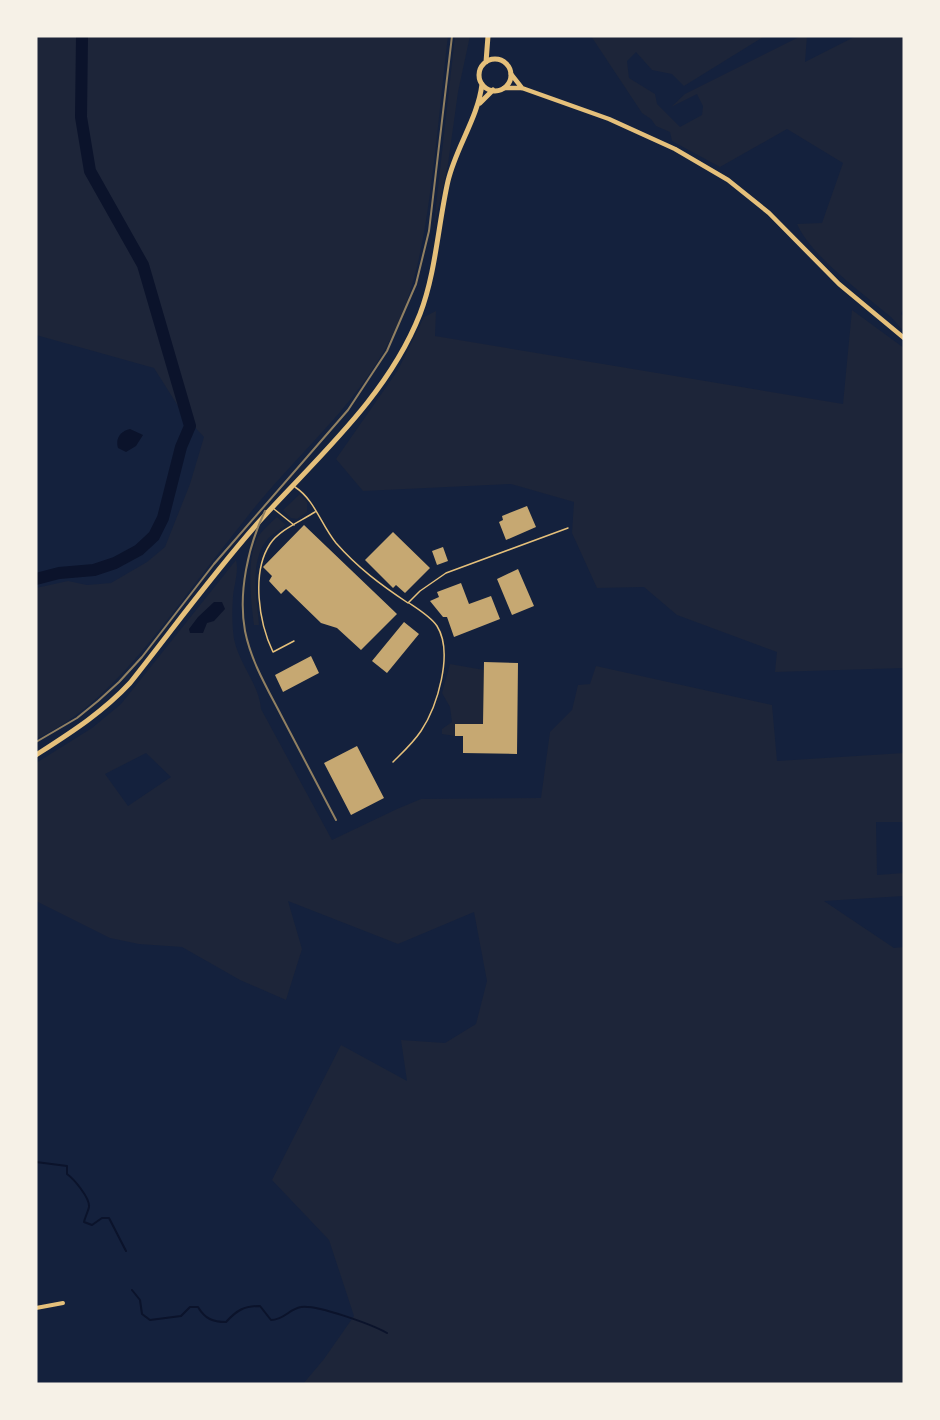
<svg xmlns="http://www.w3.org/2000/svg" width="940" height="1420" font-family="Signika,sans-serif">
	<rect width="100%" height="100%" fill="#14213d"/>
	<path fill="#1d2539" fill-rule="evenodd" d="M36,36H448C443,78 439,120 434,162C428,210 422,259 406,304C374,391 311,439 255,507C227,542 199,578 172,614C133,663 94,712 36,739V588L68,581L87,585L111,583L147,562L165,547L190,484L204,437L185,417L154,368L36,335Z
		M455,36H470L458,92L448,164L433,232Z
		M591,36H765L684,86L672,74L652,70L636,52L627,61L629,78L655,94L657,104L680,127L702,115L703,106L697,94L671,107L685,94L801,36H807L805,62L856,36H904V307L901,314L904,316V331C899,327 895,321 891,317C862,293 812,257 797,224L822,223L843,163L787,129L720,167L672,141L670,132L656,126L651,119L642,113Z
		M852,310L904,348V668L775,672L777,652L677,615L644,587L597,588L572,533L574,502L511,484L363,491L336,459L398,370L424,317L436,311L435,336L843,404Z
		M300,494L307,502V512L297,519L291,518L283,510Z
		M277,517L286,525C280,530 272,534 267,540C249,561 257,599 259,625H254C251,601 245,555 260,534C265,528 271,522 277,517Z
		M236,560C239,572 234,584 233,597C232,610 232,626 234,639C239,664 259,684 261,709L332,840L397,809L421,799L541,798L550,732L572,710L578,685L590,684L596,666L772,705L777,761L904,753V822H876L877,875L904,873V896L824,901L894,948L904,947V1384H303L324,1359L354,1316L329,1240L272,1180L341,1045L407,1081L401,1040L445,1043L476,1024L487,981L474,912L398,944L288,901L302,949L286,1000L240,980L182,947L139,944L110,938L36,901V763L92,728L121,704ZM146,753L171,777L128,806L105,774Z
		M450,664L484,670L483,724H456L455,736L442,734V729L452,722L450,707L442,693Z"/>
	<path fill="#0b132b" d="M130,429L143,435L136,446L126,452L118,448C115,438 121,431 130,429Z
		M214,602H222L225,609L214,621L207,623L203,633H190L189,629L198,617Z"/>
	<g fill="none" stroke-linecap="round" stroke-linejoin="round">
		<path stroke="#0b132b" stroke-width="2" d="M36,1162L67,1166V1174C74,1179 90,1198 89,1207C88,1212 85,1217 84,1222L92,1225L102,1218H109L126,1251
			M132,1290L140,1300L142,1314L150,1320L181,1316L190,1307H198C205,1319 213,1322 226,1322C237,1310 244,1306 260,1306L271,1320C284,1320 289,1309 301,1307C316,1304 373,1325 387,1333"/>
		<path stroke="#0b132b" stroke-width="12" d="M36,579L59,573L94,570L115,563L139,550L154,536L163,518L181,447L190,426L143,265L90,171L81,117L82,36"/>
	</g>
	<path fill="#c6a872" d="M527,506L536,527L506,540L499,522L503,520L502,516Z
		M304,525L397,614L361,650L337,628L321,623L286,589L281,594L269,581L272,576L263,567Z
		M393,532L430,568L405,593L396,585L393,588L365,560Z
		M443,547L448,561L437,565L432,551Z
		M518,569L534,606L512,615L497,579Z
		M461,583L469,604L491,596L500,619L454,637L447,617H443L430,601L439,597L437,592Z
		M404,622L419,634L387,673L372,661Z
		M311,656L319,673L283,692L275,675Z
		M484,662L518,663L517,754L463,753V736H455V724H483Z
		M357,746L384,798L351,815L324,763Z"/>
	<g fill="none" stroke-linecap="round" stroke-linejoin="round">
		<path stroke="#e5c07b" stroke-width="1.5" d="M295,487C315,500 321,525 336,543C358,568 381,585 408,603L420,591L446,573L568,528
			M274,509L294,525
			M294,641L273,652C259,623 251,573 270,544C279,530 301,521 315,512
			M393,762C403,752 413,743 421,731C437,707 454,653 437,626C431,617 418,609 409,603"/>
		<path stroke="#e5c07b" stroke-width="4" d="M36,1308L63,1303"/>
		<path stroke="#e5c07b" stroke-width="4.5" d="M511,74L522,88
			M504,88H522L609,119L675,149L728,180L769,213L839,284L904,338"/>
		<path stroke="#e5c07b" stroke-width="5" d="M479 75a16 16 0 1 1 32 0a16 16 0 1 1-32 0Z
			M486,62L488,36
			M480,103L493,90
			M36,755C70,733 102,713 130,683C172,630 212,575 257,524C315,459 387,398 420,314C436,272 438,225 448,181C456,147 478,118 482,84"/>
		<path stroke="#918062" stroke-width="2" d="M265,511C248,546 238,593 245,631C251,661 267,688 281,715C299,750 318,785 336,820
			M36,742L77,718L98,701L119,682L142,657L214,564L348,410L387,351L416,284L429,231L452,36"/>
	</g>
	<rect width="940" height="1420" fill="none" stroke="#f6f1e7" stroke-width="75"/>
</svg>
